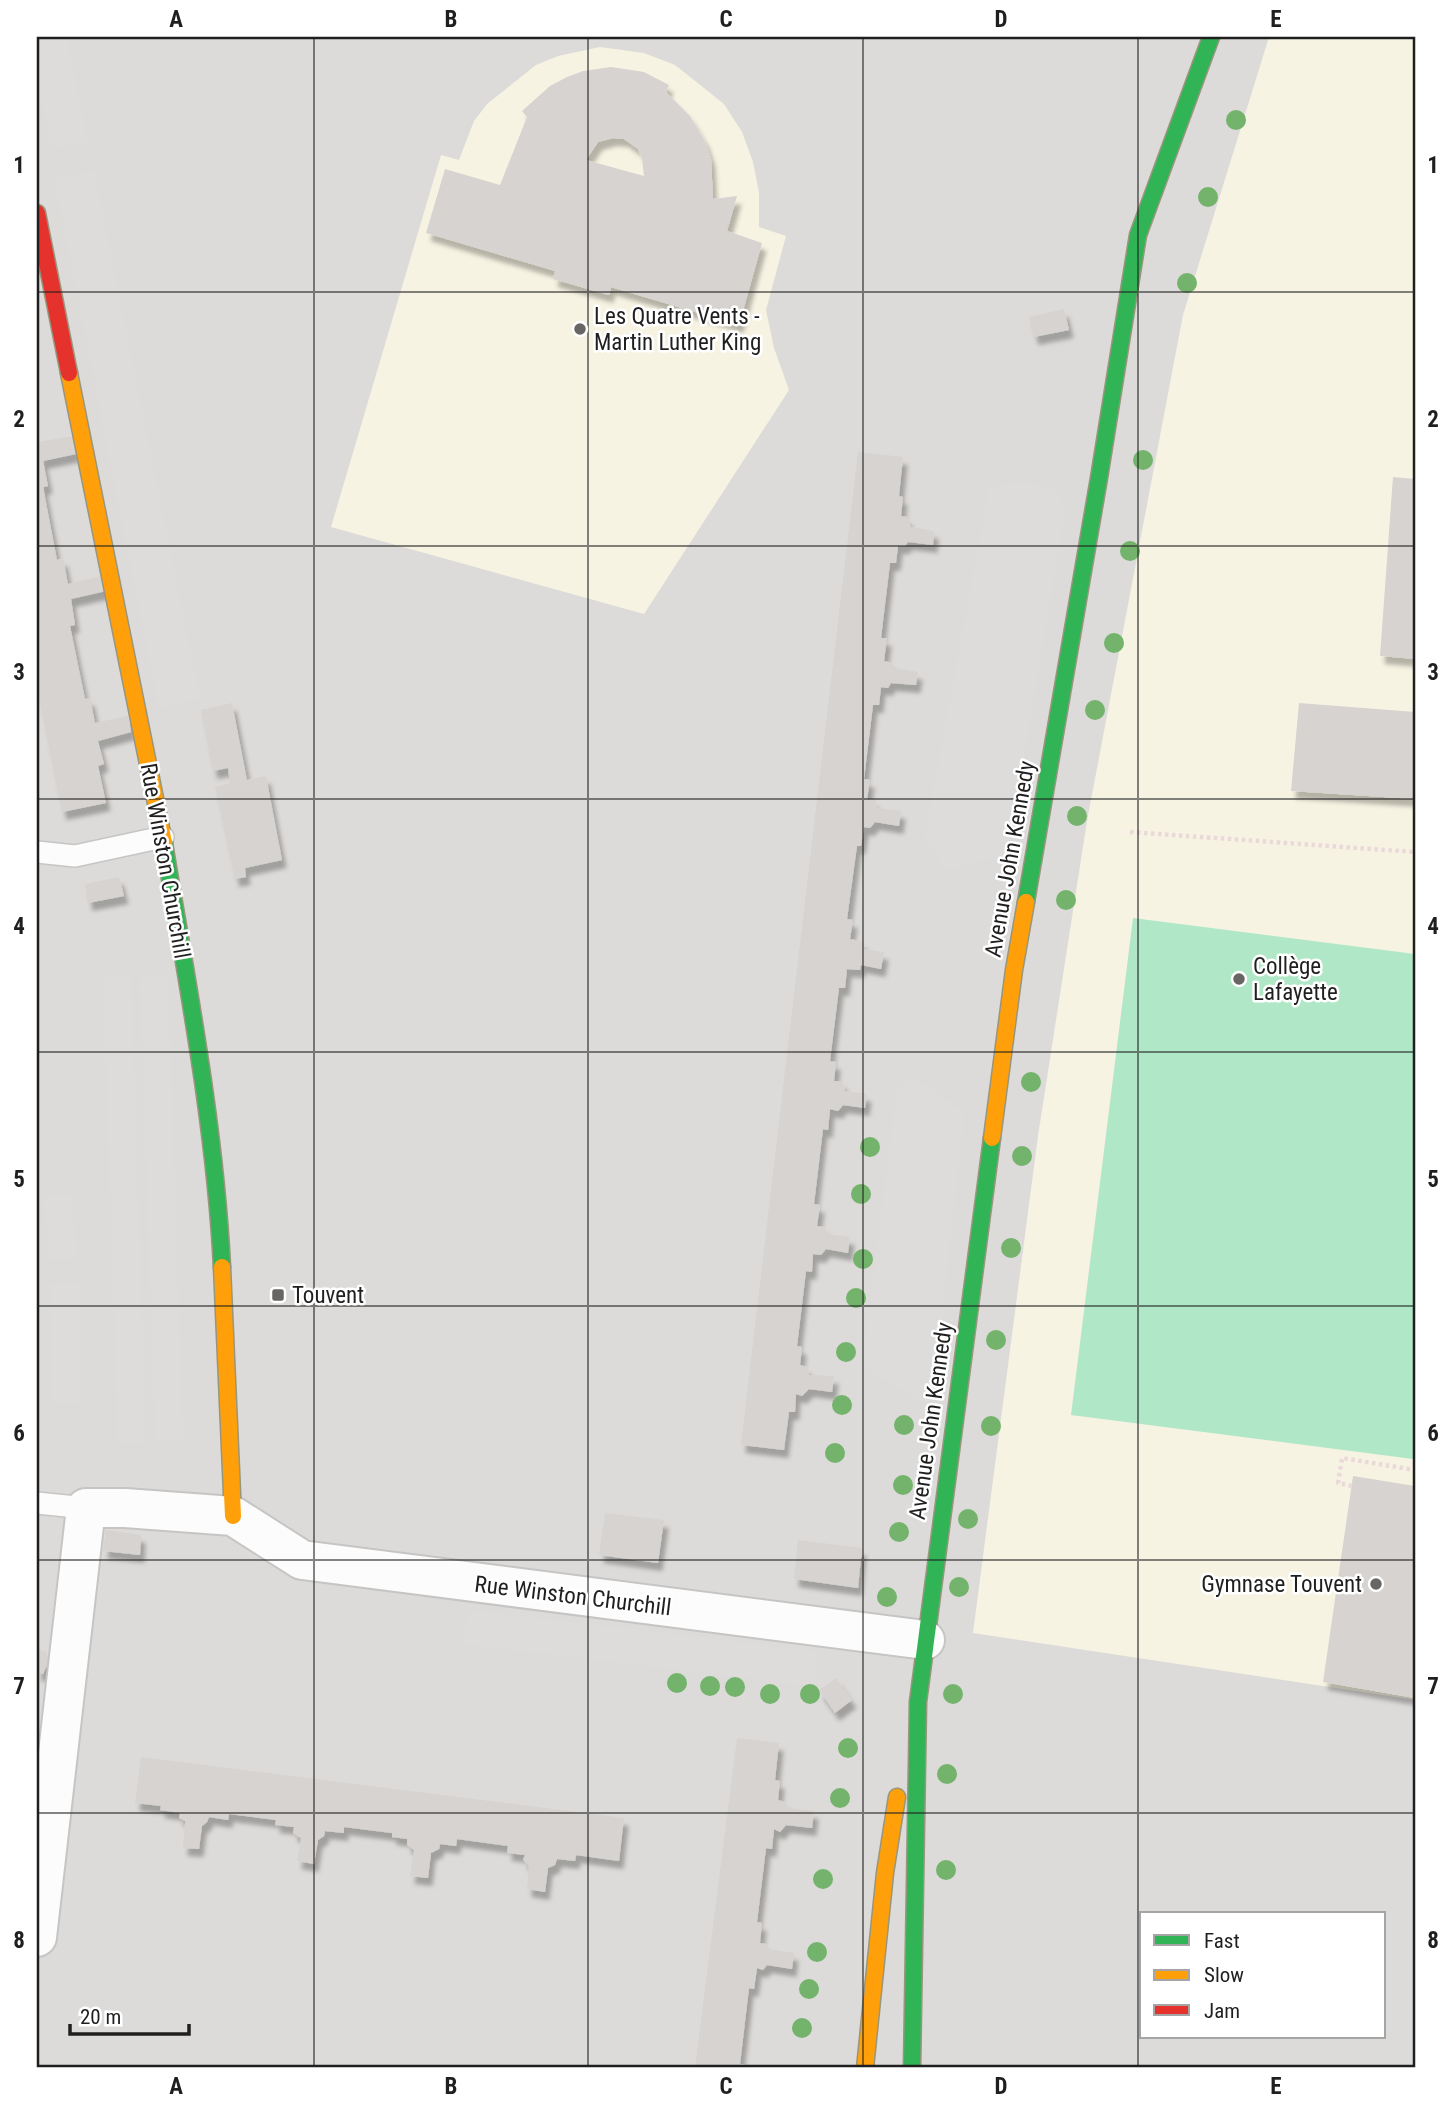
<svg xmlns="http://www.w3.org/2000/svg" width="1452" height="2105" font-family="'Roboto Condensed',sans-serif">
	<defs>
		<filter id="shadow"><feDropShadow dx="4.5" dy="8" stdDeviation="2" flood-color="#0004"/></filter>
	</defs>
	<rect width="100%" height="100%" fill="#edebe8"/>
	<path fill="#dcdbd9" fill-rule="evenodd" d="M37,37H1415V2068H37ZM1142,1914H1384V2037H1142Z"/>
	<path fill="#f7f3e3" d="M1269,37H1415V1700L973,1633L1038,1136L1087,821L1183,315Z
		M600,47L644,53L675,65L724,104L742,132L753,162L759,193V227L786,236L766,310L774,348L789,390L644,614L331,527L441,155L459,160L474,121L487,104L536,65L558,56Z"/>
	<path fill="#b0e7c7" d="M1133,918L1415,954V1442L1413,1459L1071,1415Z"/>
	<path fill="#dddcdb" d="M37,37H67L87,141L51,148L37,74Z
		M94,170L200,698L159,707L54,179Z
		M1021,483L1050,488L1066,507L1007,854L944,871L925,835L989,488Z
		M131,977L146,1442H118L103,978Z
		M168,977L183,1441L155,1442L140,978Z
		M914,1077L964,1112L932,1409L862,1366L897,1090Z
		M72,1194L77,1258L49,1260L43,1196Z
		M79,1283L81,1403H51L50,1284Z
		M468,1610L818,1651L815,1686L464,1644Z"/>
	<path fill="#d6d3d1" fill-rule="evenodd" filter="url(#shadow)" d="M611,67L644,72L669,85L666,92L690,116L705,141L711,159L713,199L737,196L727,231L762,243L739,325L611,287L609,295L553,279L555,271L426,233L445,169L500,185L527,117L522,111L550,86L567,77L583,71ZM613,138L624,139L638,149L642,158L644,176L586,160L598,142Z
		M1064,309L1069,330L1034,337L1029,317Z
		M38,436L39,442L73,436L76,454L43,461L48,486L43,487L57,560L63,558L68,584L102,576L106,591L71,599L75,625L70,626L85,699L90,698L95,723L128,716L131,732L98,741L104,764L98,766L106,803L62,812L37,687Z
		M858,452L903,457L899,496L903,497L901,516L907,517L911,527L934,531L933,545L908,542L905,546H898L896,563H890L881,638H887L884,661L893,663L894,668L918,672L916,685L891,683L888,688L881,687L879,705H873L864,779L870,780L867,799L874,800L877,808L901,811L899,826L875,822L870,828L864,827L861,846H857L847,919L853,920L850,939L864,942L863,949L884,952L881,969L861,965L860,970L847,969L845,988H839L830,1061L836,1062L834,1081H842L845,1091L867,1094L865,1108L843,1105L838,1111L830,1109L828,1130L823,1129L814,1204L820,1205L817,1226L824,1227L828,1234L850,1237L848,1253L826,1249L821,1255L813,1254L812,1272L806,1271L797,1346L802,1347L800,1365L807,1367L809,1375L834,1376L832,1392L809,1389L802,1396L796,1394L795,1412H789L784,1450L741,1445Z
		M1393,477L1415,479V659L1380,656Z
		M232,703L247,780L266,776L282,860L245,868L246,877L235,879L215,787L230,783L228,768L213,771L201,710Z
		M1299,703L1415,712V799L1291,791Z
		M119,877L124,896L88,903L85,884Z
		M1353,1476L1415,1486V1698L1323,1682Z
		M605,1513L664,1520L658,1563L599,1555Z
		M106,1530L141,1535L140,1555L103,1551Z
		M798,1540L862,1548L858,1588L794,1579Z
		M37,1650L46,1651L47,1656L52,1657L50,1668L46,1667L43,1674L37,1673Z
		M836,1678L852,1700L835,1713L819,1690Z
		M737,1738L779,1743L775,1780L780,1781L778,1800L785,1802L788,1808L814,1811L812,1828L786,1825L780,1832L774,1829L772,1849L766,1848L757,1922L762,1923L760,1943L766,1944L769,1949L794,1953L792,1969L767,1965L763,1970L757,1968L754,1989L749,1988L740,2064H745V2068H695Z
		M141,1757L624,1818L619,1861L576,1855L575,1861L557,1859L555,1865L548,1868L545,1892L527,1889L529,1866L523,1860L525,1855L507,1853L508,1846L457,1839L456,1846L440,1844L439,1849L431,1853L428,1878L410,1876L414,1850L407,1845V1839L392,1837V1833L344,1827V1833L325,1831L324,1836L318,1840L314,1864L297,1861L301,1838L293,1833L294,1827L275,1825L276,1820L229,1814L228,1820L209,1817L207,1822L202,1826L199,1849L183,1848L185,1824V1821L179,1818L180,1813L160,1810L161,1806L135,1803Z"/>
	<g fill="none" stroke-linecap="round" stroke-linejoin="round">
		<g stroke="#c6c5c4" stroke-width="24">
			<path id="lane" d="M37,852L75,856L163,837
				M37,1503L86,1508"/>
		</g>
		<g stroke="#c6c5c4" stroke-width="42">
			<path id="street" d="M37,1937L86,1508H125L233,1516L302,1560L925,1640"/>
		</g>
		<g stroke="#99967e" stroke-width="19">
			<path id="fast" d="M164,843C187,983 215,1125 222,1267
				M1026,902L1099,478L1138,235L1211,37
				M912,2068L918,1702L992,1138"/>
		</g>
		<g stroke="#99967e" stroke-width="19">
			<path id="slow" d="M69,373L164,843
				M992,1138L1014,970L1026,902
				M222,1267L233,1516
				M865,2068L885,1873L897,1797"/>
		</g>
		<g stroke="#99967e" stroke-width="19">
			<path id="jam" d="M37,213L69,373"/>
		</g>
		<path stroke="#ebd9da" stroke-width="4.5" stroke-dasharray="3.5 3.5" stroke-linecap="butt" d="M1130,832L1415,852
			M1352,1486L1338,1483L1342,1458L1415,1470"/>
		<use href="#lane" stroke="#fcfcfc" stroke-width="21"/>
		<use href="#street" stroke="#fcfcfc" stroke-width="38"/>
		<use href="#fast" stroke="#30b455" stroke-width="16"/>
		<use href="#slow" stroke="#ff9f0a" stroke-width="16"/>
		<use href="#jam" stroke="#e5322d" stroke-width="16"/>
	</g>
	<g fill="#73b36b">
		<circle cx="1236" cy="120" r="10"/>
		<circle cx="1208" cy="197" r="10"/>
		<circle cx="1187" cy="283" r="10"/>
		<circle cx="1143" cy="460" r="10"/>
		<circle cx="1130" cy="551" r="10"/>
		<circle cx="1114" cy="643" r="10"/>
		<circle cx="1095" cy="710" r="10"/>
		<circle cx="1077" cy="816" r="10"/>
		<circle cx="1066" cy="900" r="10"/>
		<circle cx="1031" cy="1082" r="10"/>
		<circle cx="870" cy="1147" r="10"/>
		<circle cx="1022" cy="1156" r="10"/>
		<circle cx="861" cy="1194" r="10"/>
		<circle cx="1011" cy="1248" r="10"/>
		<circle cx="863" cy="1259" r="10"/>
		<circle cx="856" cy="1298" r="10"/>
		<circle cx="996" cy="1340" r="10"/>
		<circle cx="846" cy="1352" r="10"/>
		<circle cx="842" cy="1405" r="10"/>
		<circle cx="904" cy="1425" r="10"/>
		<circle cx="991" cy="1426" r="10"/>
		<circle cx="835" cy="1453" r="10"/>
		<circle cx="903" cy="1485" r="10"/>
		<circle cx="968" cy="1519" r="10"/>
		<circle cx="899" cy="1532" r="10"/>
		<circle cx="959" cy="1587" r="10"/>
		<circle cx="887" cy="1597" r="10"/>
		<circle cx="677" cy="1683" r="10"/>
		<circle cx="710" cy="1686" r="10"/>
		<circle cx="735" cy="1687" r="10"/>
		<circle cx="770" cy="1694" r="10"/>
		<circle cx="810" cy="1694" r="10"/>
		<circle cx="953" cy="1694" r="10"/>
		<circle cx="848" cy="1748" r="10"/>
		<circle cx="947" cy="1774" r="10"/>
		<circle cx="840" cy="1798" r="10"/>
		<circle cx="946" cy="1870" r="10"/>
		<circle cx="823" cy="1879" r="10"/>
		<circle cx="817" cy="1952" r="10"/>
		<circle cx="809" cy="1989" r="10"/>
		<circle cx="802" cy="2028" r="10"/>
	</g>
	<path fill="none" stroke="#1f1f1f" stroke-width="2" stroke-opacity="0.55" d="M314,37V2068M588,37V2068M863,37V2068M1138,37V2068M37,292H1415M37,546H1415M37,799H1415M37,1052H1415M37,1306H1415M37,1560H1415M37,1813H1415"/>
	<g fill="#676665" stroke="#fff" stroke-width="2.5">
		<circle cx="580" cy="329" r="7"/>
		<circle cx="1239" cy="979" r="7"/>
		<rect x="271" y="1288" width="14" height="14" rx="3.5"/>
		<circle cx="1376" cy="1584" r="7"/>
	</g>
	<g text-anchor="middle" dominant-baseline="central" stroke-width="5" stroke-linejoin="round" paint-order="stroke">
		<g font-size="23" fill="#1f1f1f" stroke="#fff" text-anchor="start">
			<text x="594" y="316">Les Quatre Vents -<tspan x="594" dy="26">Martin Luther King</tspan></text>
			<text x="1253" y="966">Collège<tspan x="1253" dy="26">Lafayette</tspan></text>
			<text x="292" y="1295">Touvent</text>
			<text x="1362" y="1584" text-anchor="end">Gymnase Touvent</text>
		</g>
		<g font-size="23" fill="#1f1f1f" stroke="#fff">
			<text transform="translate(1010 859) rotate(-80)">Avenue John Kennedy</text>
			<text transform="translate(165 861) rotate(80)">Rue Winston Churchill</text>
			<text transform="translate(931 1421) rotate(-82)">Avenue John Kennedy</text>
			<text transform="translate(573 1596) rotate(7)">Rue Winston Churchill</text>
		</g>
	</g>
	<rect width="1452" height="2105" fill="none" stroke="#ffffff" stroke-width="77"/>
	<rect x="1140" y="1912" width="245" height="126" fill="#ffffff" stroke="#a5a5a5" stroke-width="2"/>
	<rect x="1154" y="1935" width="35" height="10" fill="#30b455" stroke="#a5a5a5" stroke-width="2"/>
	<text x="1204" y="1948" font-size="21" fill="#1f1f1f">Fast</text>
	<rect x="1154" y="1970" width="35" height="10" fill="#ff9f0a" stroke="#a5a5a5" stroke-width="2"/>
	<text x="1204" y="1982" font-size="21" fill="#1f1f1f">Slow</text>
	<rect x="1154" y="2005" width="35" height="10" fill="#e5322d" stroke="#a5a5a5" stroke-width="2"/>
	<text x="1204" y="2018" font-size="21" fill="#1f1f1f">Jam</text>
	<path d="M70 2024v10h119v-10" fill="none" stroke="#1f1f1f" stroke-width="3.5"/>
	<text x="80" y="2024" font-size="21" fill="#1f1f1f" stroke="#ffffff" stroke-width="5" paint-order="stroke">20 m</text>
	<rect x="38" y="38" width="1376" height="2028" fill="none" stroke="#1f1f1f" stroke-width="2.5"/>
	<g font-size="23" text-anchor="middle" font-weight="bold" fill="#1f1f1f">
		<text x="176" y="27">A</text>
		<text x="451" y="27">B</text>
		<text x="726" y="27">C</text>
		<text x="1001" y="27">D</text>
		<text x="1276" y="27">E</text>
		<text x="19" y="173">1</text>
		<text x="1433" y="173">1</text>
		<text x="19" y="427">2</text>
		<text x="1433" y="427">2</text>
		<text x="19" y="680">3</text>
		<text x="1433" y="680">3</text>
		<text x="19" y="934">4</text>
		<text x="1433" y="934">4</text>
		<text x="19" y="1187">5</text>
		<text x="1433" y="1187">5</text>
		<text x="19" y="1441">6</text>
		<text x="1433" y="1441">6</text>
		<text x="19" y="1694">7</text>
		<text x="1433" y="1694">7</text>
		<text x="19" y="1948">8</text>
		<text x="1433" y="1948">8</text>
		<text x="176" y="2094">A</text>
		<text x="451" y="2094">B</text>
		<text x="726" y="2094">C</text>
		<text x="1001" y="2094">D</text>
		<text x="1276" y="2094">E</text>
	</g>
</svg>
